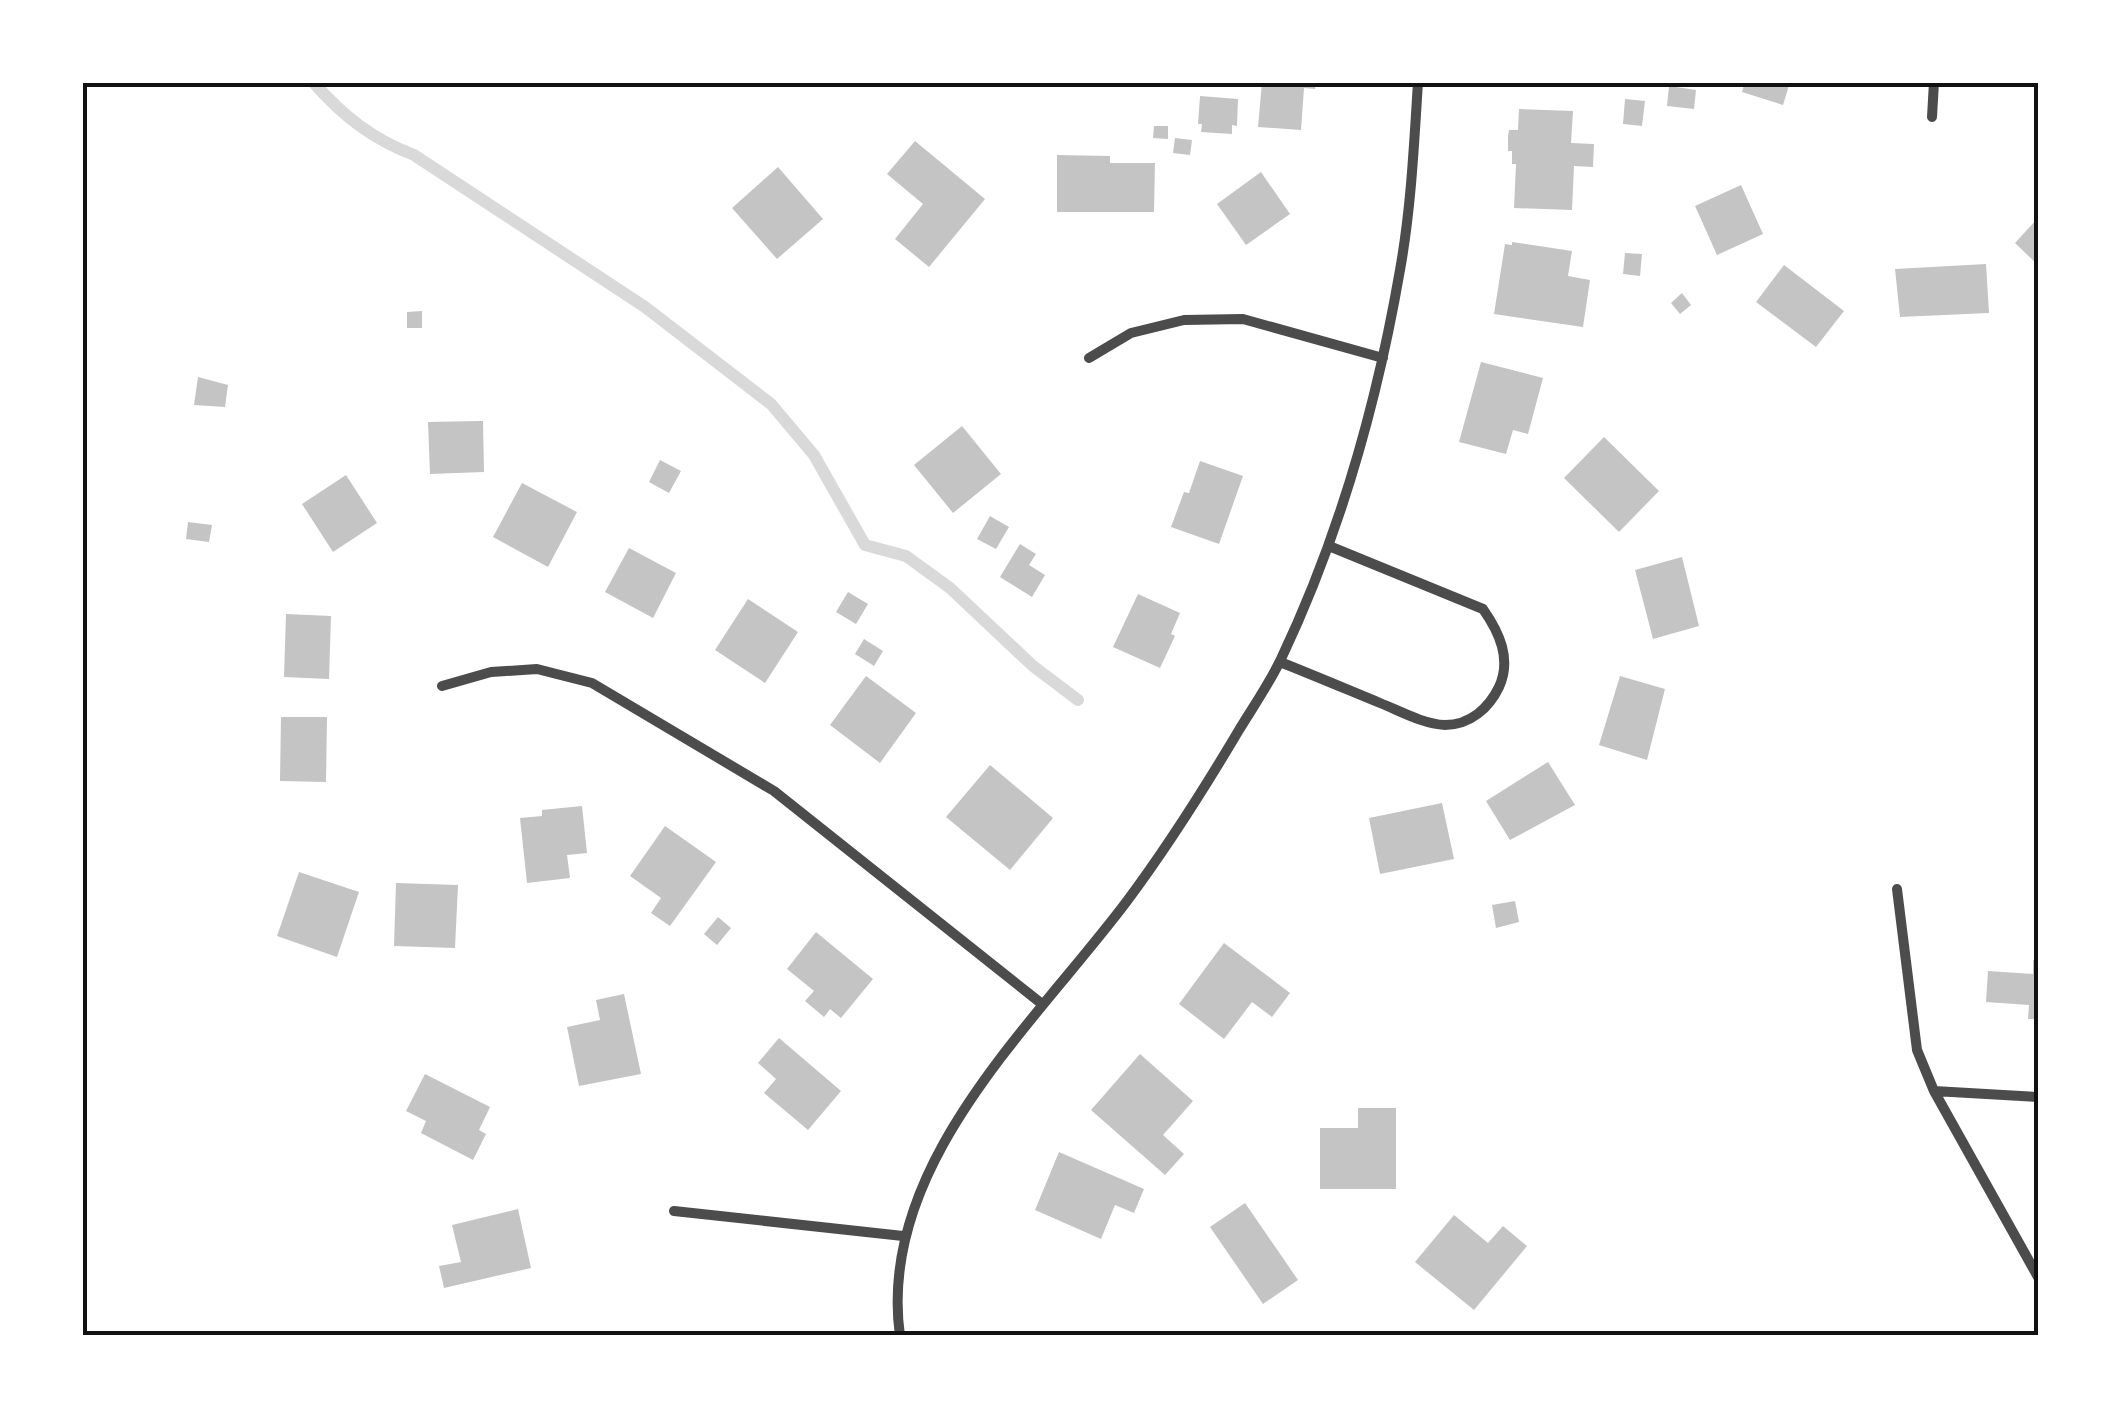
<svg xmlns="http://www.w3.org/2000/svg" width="2121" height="1418" font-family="'Work Sans',sans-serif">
	<rect width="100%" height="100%" fill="#fff"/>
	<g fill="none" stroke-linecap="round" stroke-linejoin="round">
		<path stroke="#d9d9d9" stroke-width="12" d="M313,82C343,116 372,139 414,155L645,307L771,404L814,455L865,545L906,556L950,588L1033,666L1078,700"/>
	</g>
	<path fill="#c4c4c4" d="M1262,82H1316L1315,89L1304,88L1301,130L1258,127Z
		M1745,82H1790L1783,105L1742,92Z
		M1669,86L1696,90L1694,109L1667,106Z
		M1200,96L1238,99L1237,126L1232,125V134L1201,132L1202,124H1198Z
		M1625,99L1645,101L1642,126L1623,124Z
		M1519,109L1573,111L1571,143L1594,144L1593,167L1574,166L1572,210L1514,208L1516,164H1512V151H1508V136L1509,130H1518Z
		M1154,126H1168V139L1153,138Z
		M1175,138L1192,140L1190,155L1173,153Z
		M915,141L985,199L929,267L895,239L923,204L887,174Z
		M1057,155L1110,156V163H1155L1154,212H1057Z
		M778,167L823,219L777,259L732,208Z
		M1261,172L1290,214L1246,245L1217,204Z
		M1741,185L1763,234L1717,255L1695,206Z
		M2038,218V265L2015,243Z
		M1512,242L1572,251L1568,276L1590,280L1583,327L1494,314L1505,244L1512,245Z
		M1625,253L1642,254L1640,276L1623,274Z
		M1986,264L1989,313L1900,317L1895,269Z
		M1784,265L1844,311L1816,347L1756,302Z
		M1682,293L1691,305L1680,314L1671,303Z
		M422,311V328H407V312Z
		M1481,362L1543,378L1528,434L1513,430L1506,454L1459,442Z
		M198,377L228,385L225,407L194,405Z
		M479,421H483L484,472L430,474L428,422Z
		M962,426L1001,474L953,513L914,465Z
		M1604,437L1659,491L1619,532L1564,478Z
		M660,460L681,471L669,493L649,482Z
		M1200,461L1243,476L1219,544L1171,527L1184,492L1189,493Z
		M346,475L377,523L333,552L302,504Z
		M522,483L577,512L548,567L493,537Z
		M990,516L1009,527L996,549L977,539Z
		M188,522L212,525L209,542L186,539Z
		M1020,544L1036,554L1029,565L1045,575L1032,597L1000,577Z
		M629,548L676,573L653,618L605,592Z
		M1682,557L1699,626L1653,639L1635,570Z
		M848,592L868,604L856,624L836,612Z
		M1138,594L1180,613L1171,634L1175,636L1160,668L1113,647Z
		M748,599L798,632L765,683L715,650Z
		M286,614L331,616L329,679L284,677Z
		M864,639L883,651L874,666L855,654Z
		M866,676L916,713L880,763L830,725Z
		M1620,676L1665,689L1647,760L1599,745Z
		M281,717H327L326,782L280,781Z
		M1548,762L1575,805L1510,840L1486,801Z
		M990,765L1053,818L1010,870L946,817Z
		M1442,803L1454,859L1380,874L1369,818Z
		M582,806L587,853L567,855L570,878L527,883L520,818L542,816V810Z
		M665,826L716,862L670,926L651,913L661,898L630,876Z
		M299,872L359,892L337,957L277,936Z
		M396,883L458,885L455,948L394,946Z
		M1515,901L1519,922L1496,928L1492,905Z
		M718,917L731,928L717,945L704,934Z
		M816,932L873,979L841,1018L830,1009L824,1017L805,1001L814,991L787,969Z
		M1224,943L1290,993L1272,1017L1252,1002L1224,1039L1179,1004Z
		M2033,960L2038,961V1019H2028L2029,1005L1986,1002L1988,971L2033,974Z
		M624,994L641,1074L579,1086L567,1027L600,1020L596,1000Z
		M779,1038L841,1091L808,1130L764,1093L776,1079L758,1063Z
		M1140,1054L1193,1101L1163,1135L1184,1154L1165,1175L1091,1110Z
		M425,1074L490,1107L479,1130L486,1134L473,1160L421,1133L426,1121L406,1111Z
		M1358,1108H1396V1189H1320V1128H1358Z
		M1059,1152L1144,1189L1134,1213L1115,1205L1101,1239L1035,1210Z
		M1245,1203L1298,1280L1263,1304L1210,1227Z
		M518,1209L531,1268L444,1288L439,1266L461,1262L452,1225Z
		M1454,1215L1488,1243L1503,1226L1527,1246L1474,1310L1415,1262Z"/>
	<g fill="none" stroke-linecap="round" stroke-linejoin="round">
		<path stroke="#4c4c4c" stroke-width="10" d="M1932,117L1934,82
			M1089,358L1131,333L1184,320L1243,319L1383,358
			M1280,662C1313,675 1346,689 1380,703C1400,711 1423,724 1445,725C1470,725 1489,708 1499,687C1512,659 1499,632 1483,609L1329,546
			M442,686L491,672L537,669L592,683L774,791L1042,1004
			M1897,889L1917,1050L1934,1091L2038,1277
			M1934,1091L2038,1097
			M674,1211L903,1236
			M900,1336C876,1166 1034,1025 1127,901C1168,846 1204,789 1239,730C1253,707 1269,684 1281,659C1339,537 1377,403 1400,270C1411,209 1414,145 1418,82"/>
	</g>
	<rect width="2121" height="1418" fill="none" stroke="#ffffff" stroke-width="170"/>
	<rect x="85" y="85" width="1951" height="1248" fill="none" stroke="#111" stroke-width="4"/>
</svg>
